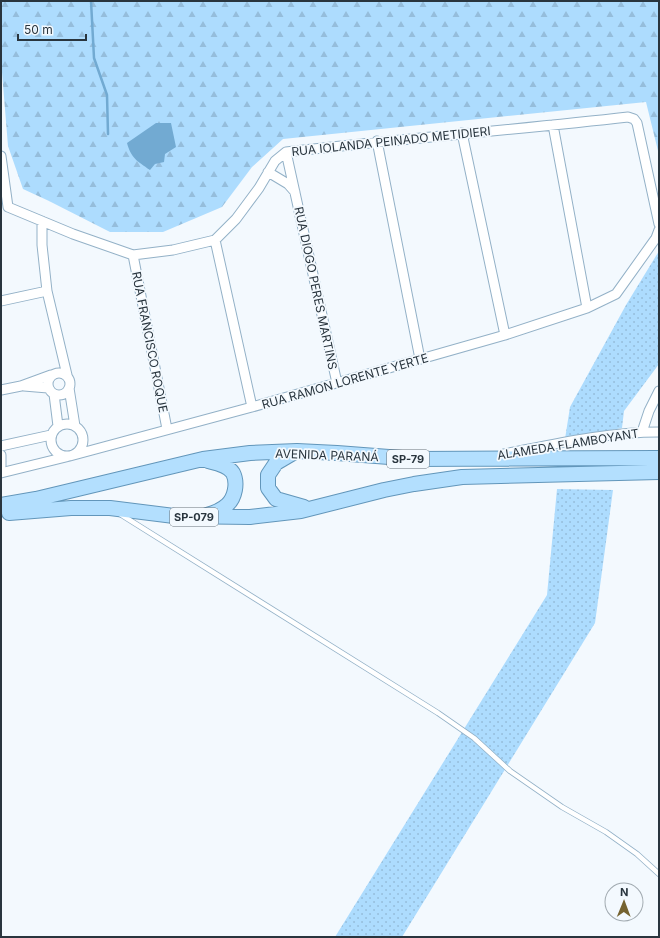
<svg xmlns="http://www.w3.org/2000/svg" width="660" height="938" font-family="Inter,sans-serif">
	<defs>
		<pattern id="grass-dots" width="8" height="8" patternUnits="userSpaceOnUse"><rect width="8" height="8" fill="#addcfe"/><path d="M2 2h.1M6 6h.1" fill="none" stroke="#95bddb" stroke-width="1.8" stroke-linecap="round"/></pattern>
		<pattern id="forest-firs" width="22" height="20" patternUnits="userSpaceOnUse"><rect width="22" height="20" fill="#addcfe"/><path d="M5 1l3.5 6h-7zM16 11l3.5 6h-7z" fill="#95bddb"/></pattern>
	</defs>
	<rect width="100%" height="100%" fill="#f3f9fe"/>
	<path fill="url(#grass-dots)" d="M659,251V364L624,411L622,428L565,439L570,407L626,305Z
		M557,489L613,490L595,623L402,937H335L547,595Z"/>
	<path fill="url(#forest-firs)" d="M1,1H659V155L646,102L283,139L252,167L222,207L163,232H110L49,201L23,189L8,146L1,60Z"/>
	<path fill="#72aad2" d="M156,123H171L176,147L165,154L164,162L155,164L150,170C137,161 131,158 127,143Z"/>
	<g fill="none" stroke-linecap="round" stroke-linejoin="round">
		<path stroke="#72aad2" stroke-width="2.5" d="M91,1L94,58L107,95L108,134"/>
		<g stroke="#93b1c7" stroke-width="6">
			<path id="lane" d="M120,514L438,713L474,738L510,771L562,807L606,832L637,854L659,874"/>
		</g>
		<g stroke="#93b1c7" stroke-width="11">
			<path id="street" d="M553,125L587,308
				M462,133L505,335
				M377,141L420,359
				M286,152L337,383
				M1,156L8,207
				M268,172L288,184L295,192
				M8,207L73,234L133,255L173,250L215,240L236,219L259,188L275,161L286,152C400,139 514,130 628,117L634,119L637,123L659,224
				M42,221V245L47,291L67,375
				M215,240L252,407
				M133,255L167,429
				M1,301L47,291
				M48 384a11 11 0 1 1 22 0a11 11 0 1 1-22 0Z
				M24,386L48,388
				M69,388L75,426
				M1,390L21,386L51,375
				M54,394L58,426
				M51 440a16 16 0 1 1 32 0a16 16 0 1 1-32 0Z
				M642,432L649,411L659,391
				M1,446L51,435
				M504,454C555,444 607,432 659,432
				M1,455V466
				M1,473L70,456L252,407L505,335L587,308L616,294L656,238L659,230"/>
		</g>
		<g stroke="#6296ba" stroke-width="16">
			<path id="primary" d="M293,453L276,463L268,475V488L276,499L304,507
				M1,505L36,499L203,459L250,453L297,451L337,453L415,459L659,458
				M9,513L71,508H110L174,516L250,517L301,511L384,490L414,484L462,477L659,472
				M207,515C214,513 222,510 227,505C235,498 238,483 233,473C228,465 216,463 208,461"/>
		</g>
		<use href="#lane" stroke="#fff" stroke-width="4.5"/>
		<use href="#street" stroke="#fff" stroke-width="9"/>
		<use href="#primary" stroke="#b3dffe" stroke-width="14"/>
	</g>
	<g text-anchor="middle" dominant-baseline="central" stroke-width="3.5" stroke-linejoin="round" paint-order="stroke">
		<g fill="#f3f9fe" stroke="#667078" stroke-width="1">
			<rect x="387" y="450" width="42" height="18" rx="3"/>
			<rect x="170" y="508" width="48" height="18" rx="3"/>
		</g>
		<g font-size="11" font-weight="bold" fill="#29353e">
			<text x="408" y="459">SP-79</text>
			<text x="194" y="517">SP-079</text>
		</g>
		<g font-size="12" fill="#29353e" stroke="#f3f9fe">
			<text transform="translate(391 141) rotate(-6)">RUA IOLANDA PEINADO METIDIERI</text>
			<text transform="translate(316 288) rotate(78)">RUA DIOGO PERES MARTINS</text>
			<text transform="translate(150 342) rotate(79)">RUA FRANCISCO ROQUE</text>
			<text transform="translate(345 381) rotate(-16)">RUA RAMON LORENTE YERTE</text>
			<text transform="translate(568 444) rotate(-9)">ALAMEDA FLAMBOYANT</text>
			<text transform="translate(327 455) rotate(2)">AVENIDA PARANÁ</text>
		</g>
	</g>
	<rect width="660" height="938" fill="none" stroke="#29353e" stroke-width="4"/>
	<g transform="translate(624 902) rotate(1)"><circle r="19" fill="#f3f9fe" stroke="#a2abb1"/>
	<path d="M0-3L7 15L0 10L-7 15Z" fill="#756331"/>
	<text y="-6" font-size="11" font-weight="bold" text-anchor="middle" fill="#29353e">N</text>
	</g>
	<path d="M18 34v6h68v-6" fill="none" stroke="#29353e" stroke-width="2"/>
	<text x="24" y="34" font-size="12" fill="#29353e" stroke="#f3f9fe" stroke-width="3" paint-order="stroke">50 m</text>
</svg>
